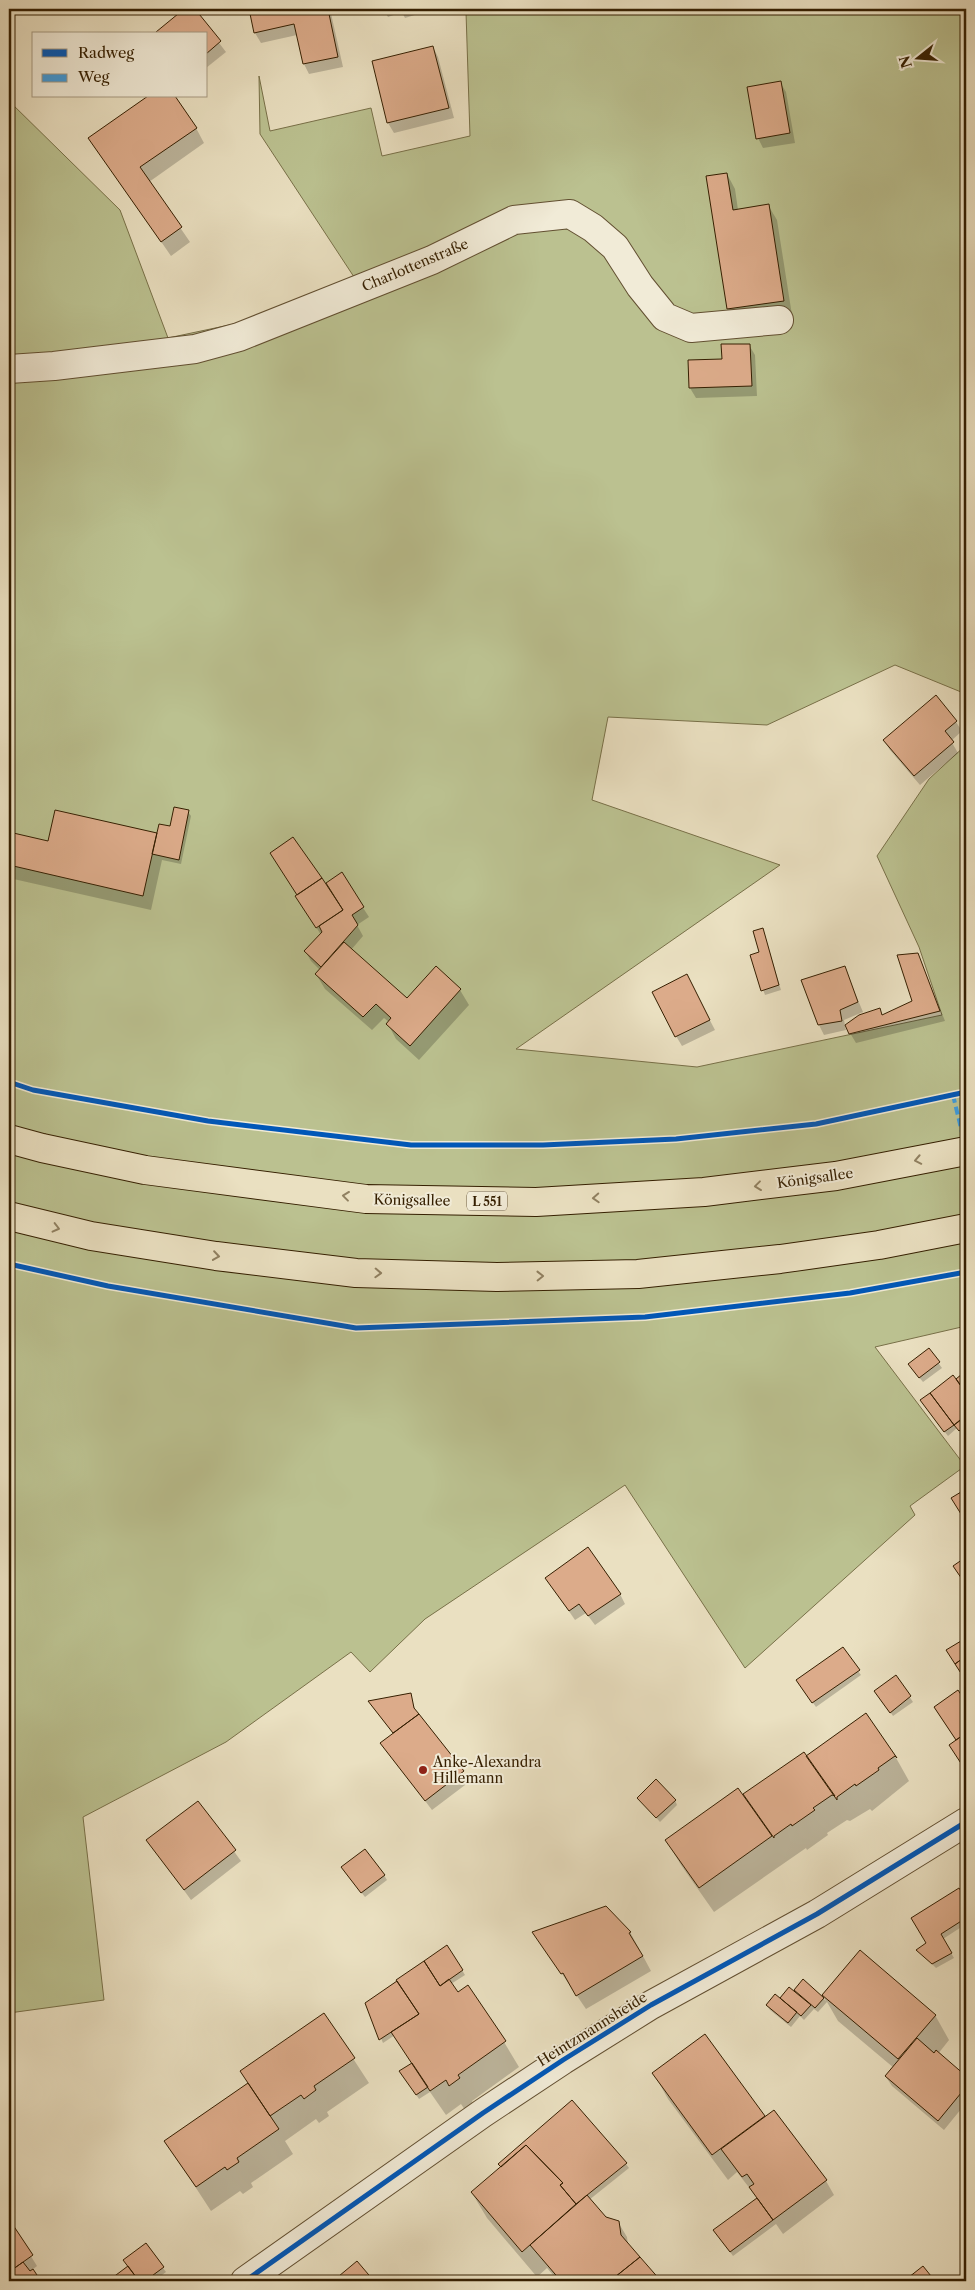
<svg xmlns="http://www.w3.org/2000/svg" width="975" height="2290" font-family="'Libre Caslon Text',serif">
	<rect width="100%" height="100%" fill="#eae0c1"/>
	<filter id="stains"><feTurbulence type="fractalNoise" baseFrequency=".004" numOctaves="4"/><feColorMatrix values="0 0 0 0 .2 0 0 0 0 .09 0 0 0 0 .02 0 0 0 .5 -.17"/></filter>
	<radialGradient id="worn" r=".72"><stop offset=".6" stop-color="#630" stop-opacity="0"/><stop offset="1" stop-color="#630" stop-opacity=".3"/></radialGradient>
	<path fill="#bbc190" stroke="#787048" d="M479,9H966V694L895,665L767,725L608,717L592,800L780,865L516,1049L697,1067L942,1015L919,947L877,856L929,779L966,745V1326L875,1347L965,1466L910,1506L915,1515L745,1668L625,1485L425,1619L370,1672L351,1652L226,1742L83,1817L104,2000L9,2013V101L120,210L168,338L234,324L356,280L260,134L259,76L270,131L371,108L382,156L470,136L466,12Z"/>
	<path fill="#0003" d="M186,9H193L226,52L206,68V34L157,32Z
		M250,9H330L343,67L309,74L304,64L297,35L261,43L255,33Z
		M383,9H434L405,18L402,12L388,17Z
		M433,47L438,57L454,118L394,133L388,123Z
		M780,82L786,92L795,143L763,148L758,138Z
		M196,128L204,143L149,182L190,242L171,256L90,139Z
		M727,174L735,189L738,210L768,205L777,220L792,315L736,323L728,309Z
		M749,345L755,355L757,396L696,398L690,388L723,360Z
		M956,722L962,731L951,741L958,753L920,785L890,750L884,741Z
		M188,812L191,816L181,864L162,860L151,910L9,878V833L49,842L156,834L171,828Z
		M341,874L369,917L357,925L363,936L351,950L407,1000L436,968L460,990L469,1005L419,1060L396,1039L388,1024L389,1022L384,1018L372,1030L325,989L316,974L320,970L311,961L305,951L321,935L303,906L325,885Z
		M763,929L781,990L765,995L751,956L761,953Z
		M918,954L945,1021L856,1043L850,1033L879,1010L883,1016L914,1001Z
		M844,967L863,1012L844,1020L846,1030L824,1035L819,1025Z
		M692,986L715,1030L682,1046L676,1036Z
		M929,1350L942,1368L923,1382L912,1369Z
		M961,1376L966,1383V1387L962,1389L966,1394V1431L962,1434L957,1428L948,1436L924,1405Z
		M553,1588L620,1594L625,1604L595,1625L586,1613L575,1620Z
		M858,1671L861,1675L816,1707L800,1685Z
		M896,1677L913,1702L893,1716L879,1696Z
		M958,1692L966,1704V1770L956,1755L958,1741L938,1712Z
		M410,1694L416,1712L469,1782L432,1810L382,1744L394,1734L372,1706Z
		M804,1754L806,1757L895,1756L909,1781L872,1811L870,1809L850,1821L847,1820L827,1833L828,1835L807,1850L806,1848L714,1912L681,1865L666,1840L743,1796Z
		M639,1798L675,1800L677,1805L660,1822Z
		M198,1802L241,1861L191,1900L148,1841Z
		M345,1872L384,1875L387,1880L365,1897Z
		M959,1890L966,1902V1924L943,1939L954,1958L936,1968L918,1950L928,1943Z
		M630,1932L651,1971L586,2009L534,1933Z
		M462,1970L465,1975L451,1984L457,1994L504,2042L519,2067L472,2101L473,2104L465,2110L461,2104L446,2115L430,2092L419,2099L404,2076L412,2064L395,2035L383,2043L366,2003Z
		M803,1981L826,2001L823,1996L935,2015L949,2040L938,2054L966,2077V2103L944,2130L892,2086L886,2077L894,2068L838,2021L827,2002L818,2012L814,2009L804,2020L800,2016L791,2027L770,2010L767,2005L780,1999L789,1988L794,1992Z
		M324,2014L369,2083L327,2112L329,2116L319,2123L316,2119L285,2141L293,2154L251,2183L253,2187L243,2194L240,2191L211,2211L166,2142L249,2084L241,2071Z
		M705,2036L765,2118L826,2181L834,2195L783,2234L776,2224L733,2256L718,2235L758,2199L737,2172L728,2180L668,2099L654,2074Z
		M626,2164L629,2168L589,2200L605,2218L618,2222L627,2237L628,2245L659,2281H558L547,2268L537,2277L487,2218L472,2193Z
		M9,2221L37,2266L32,2270L40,2281H9Z
		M129,2267L163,2268L166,2272L154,2281H110Z"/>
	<path fill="#dcab8a" stroke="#351f01" d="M184,9H195L221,41L206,54V34H157L156,32Z
		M249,9H328L338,57L303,64L294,24L254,33Z
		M433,46L449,108L387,123L372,61Z
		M781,81L790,133L756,139L747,87Z
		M148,96H175L197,128L140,167L182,227L161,242L88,138Z
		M727,173L733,210L769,204L784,301L727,309L706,176Z
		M721,344H750L752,386L689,388L688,360L722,359Z
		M936,695L957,721L945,731L954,742L914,776L883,740Z
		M174,807L189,810L179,860L152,854L159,824L170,826Z
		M55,810L157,833L143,896L9,865V832L48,841Z
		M293,837L322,878L297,895L270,853Z
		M342,872L364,907L352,915L358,925L321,967L304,951L322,932L319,926L343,910L326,883Z
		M322,878L343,910L316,928L295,896Z
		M763,928L779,985L761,991L750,955L759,952L753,931Z
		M344,942L407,998L436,966L461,989L410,1046L386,1024L391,1018L376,1004L363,1017L315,974Z
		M918,953L940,1011L849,1034L845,1025L859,1015L880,1008L882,1015L912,1001L897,955Z
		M845,966L858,1002L840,1010L842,1021L818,1025L801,980Z
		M687,974L710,1020L675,1037L652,992Z
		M929,1348L940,1362L919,1378L908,1364Z
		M962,1374L966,1381L960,1385L956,1379Z
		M953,1375L966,1392V1415L954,1425L930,1393Z
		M930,1393L954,1425L944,1432L920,1400Z
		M965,1417L966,1425L959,1431L954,1425Z
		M966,1489V1522L951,1498Z
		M588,1547L621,1594L588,1616L579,1604L569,1611L545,1578Z
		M966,1557V1585L953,1566Z
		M966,1638V1656L955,1664L946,1650Z
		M843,1647L860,1670L812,1703L796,1680Z
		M966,1656V1681L955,1664Z
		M896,1675L911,1696L890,1713L874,1691Z
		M958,1690L966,1702V1733L956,1740L934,1707Z
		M411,1693L414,1708L419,1714L393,1733L368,1701Z
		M866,1713L897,1758L895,1756L878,1768L879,1770L856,1786L855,1784L837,1797V1800L806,1756Z
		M419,1714L464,1771L425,1801L380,1743Z
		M966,1733V1771L949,1745Z
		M804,1752L835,1796L832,1795L813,1808L815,1810L792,1826L791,1824L774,1836V1838L743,1794Z
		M656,1779L676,1800L656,1818L637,1798Z
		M738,1788L772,1836L699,1888L665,1840Z
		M198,1801L236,1850L184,1890L146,1840Z
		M365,1849L385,1875L361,1893L341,1867Z
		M959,1888L966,1899V1918L941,1934L952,1953L932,1964L916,1950L926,1943L911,1918Z
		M606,1906L631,1932L629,1933L643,1956L576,1996L563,1973L561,1974L532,1932Z
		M447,1945L463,1970L440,1986L424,1961Z
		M860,1950L936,2015L898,2059L822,1995Z
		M424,1961L440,1986L449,1979L458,1992L468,1985L506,2041L458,2075L460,2078L449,2086L446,2080L430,2091L391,2032L419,2014L396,1980Z
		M803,1979L824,1998L815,2008L794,1990Z
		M397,1981L419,2014L379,2040L365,2003Z
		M789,1987L811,2005L801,2016L780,1998Z
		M775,1994L797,2012L788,2023L766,2005Z
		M324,2013L355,2058L314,2086L316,2090L304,2099L301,2095L270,2116L240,2071Z
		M705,2034L765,2116L712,2155L652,2073Z
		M917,2038L934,2053L936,2050L966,2076V2087L938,2121L885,2076Z
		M412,2063L428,2087L416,2095L399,2071Z
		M248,2083L279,2129L237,2158L239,2162L227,2170L225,2167L196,2187L164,2141Z
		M572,2100L627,2163L576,2204L560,2185L563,2183L526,2145L501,2167L498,2164Z
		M774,2110L827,2180L773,2220L749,2187L754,2184L747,2174L742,2177L721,2149Z
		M526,2145L563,2183L560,2185L576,2204L522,2252L471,2192Z
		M587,2195L606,2217L619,2221L621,2235L640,2257L610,2281H561L530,2245Z
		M757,2198L773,2220L730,2252L713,2230Z
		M9,2219L33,2255L9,2272Z
		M146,2243L164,2267L145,2281H139L123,2260Z
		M640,2257L661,2281H610Z
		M357,2261L374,2281H333Z
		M23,2262L30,2271L33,2269L41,2281H10L12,2280L9,2272Z
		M128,2266L139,2281H108Z
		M923,2266L935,2281H904Z"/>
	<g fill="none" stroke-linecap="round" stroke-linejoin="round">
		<g stroke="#624f31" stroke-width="30">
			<path id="minor" d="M9,369L54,366L195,349L239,337L432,260L514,220L570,214L593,228L615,247L640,286L665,317L691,328L779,320
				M245,2281L483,2113L563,2060L651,2005L817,1914L966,1822"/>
		</g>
		<g stroke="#351f01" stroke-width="30">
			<path id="major" d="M9,1139L42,1148L145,1170L366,1199L536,1202L704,1192L836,1176L966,1151
				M9,1216L91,1236L216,1256L356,1273L497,1277L638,1274L780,1259L879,1245L966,1228"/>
		</g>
		<use href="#minor" stroke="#f1ebd7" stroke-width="28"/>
		<use href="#major" stroke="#eae0c1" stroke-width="28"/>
		<path stroke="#3e9bdd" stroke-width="4" stroke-dasharray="8 4" stroke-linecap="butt" d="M953,1095L966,1149"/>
		<g stroke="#f1ebd7" stroke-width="8">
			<path id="cycleway" d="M9,1082L33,1090L208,1121L411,1145H543L676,1139L816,1124L966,1092
				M9,1264L108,1286L356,1328L645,1317L850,1293L966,1272
				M245,2281L483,2113L563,2060L651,2005L817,1914L966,1822"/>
		</g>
		<use href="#cycleway" stroke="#0057b8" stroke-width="5"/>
	</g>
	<defs><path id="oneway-chevron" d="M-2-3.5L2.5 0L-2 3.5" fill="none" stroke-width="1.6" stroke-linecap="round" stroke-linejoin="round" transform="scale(1.25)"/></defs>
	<g stroke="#908061">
		<use href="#oneway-chevron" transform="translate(918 1160) rotate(169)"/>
		<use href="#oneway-chevron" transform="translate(758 1186) rotate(173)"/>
		<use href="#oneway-chevron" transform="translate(346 1196) rotate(-173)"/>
		<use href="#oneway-chevron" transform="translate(596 1198) rotate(177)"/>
		<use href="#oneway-chevron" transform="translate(56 1228) rotate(14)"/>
		<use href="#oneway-chevron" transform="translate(216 1256) rotate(8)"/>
		<use href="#oneway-chevron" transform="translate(378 1273) rotate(2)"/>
		<use href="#oneway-chevron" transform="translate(540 1276) rotate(-1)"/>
	</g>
	<circle fill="#8f2418" stroke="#f1ebd7" stroke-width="2" cx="423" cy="1770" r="5"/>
	<g text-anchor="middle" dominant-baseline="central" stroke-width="4" stroke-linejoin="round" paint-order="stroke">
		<rect fill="#f1ebd7" stroke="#6d5c41" stroke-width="1" x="467" y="1191.5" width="40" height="19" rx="4"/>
		<g font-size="12" font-weight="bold" fill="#351f01">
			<text x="487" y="1201">L 551</text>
		</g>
		<g font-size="14" fill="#351f01" stroke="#f1ebd7">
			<text transform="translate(415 265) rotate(-23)">Charlottenstraße</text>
			<text transform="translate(815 1178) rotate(-8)">Königsallee</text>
			<text transform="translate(412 1200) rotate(1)">Königsallee</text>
			<text transform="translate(592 2029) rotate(-32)">Heintzmannsheide</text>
		</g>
		<g font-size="14" fill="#351f01" stroke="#f1ebd7" text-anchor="start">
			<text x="433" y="1762">Anke-Alexandra<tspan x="433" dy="16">Hillemann</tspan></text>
		</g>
	</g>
	<rect width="975" height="2290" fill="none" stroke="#eae0c1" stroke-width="30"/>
	<rect x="10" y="10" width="955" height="2270" fill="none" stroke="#351f01" stroke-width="2.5"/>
	<rect x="15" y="15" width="945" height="2260" fill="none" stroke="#351f01"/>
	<rect x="32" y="32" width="175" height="65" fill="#f1ebd7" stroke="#a69981"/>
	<rect x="42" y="49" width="25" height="8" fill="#0057b8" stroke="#a69981"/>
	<text x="78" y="58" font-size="15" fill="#351f01">Radweg</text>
	<rect x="42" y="74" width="25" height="8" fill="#3e9bdd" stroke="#a69981"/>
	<text x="78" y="82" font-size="15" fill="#351f01">Weg</text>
	<g transform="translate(918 58) rotate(253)" stroke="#f1ebd7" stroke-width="4" paint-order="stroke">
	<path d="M0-4L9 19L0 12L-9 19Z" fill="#351f01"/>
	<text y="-8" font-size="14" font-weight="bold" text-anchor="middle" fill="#351f01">N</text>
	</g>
	<rect width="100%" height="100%" filter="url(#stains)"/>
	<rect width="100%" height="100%" fill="url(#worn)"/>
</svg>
